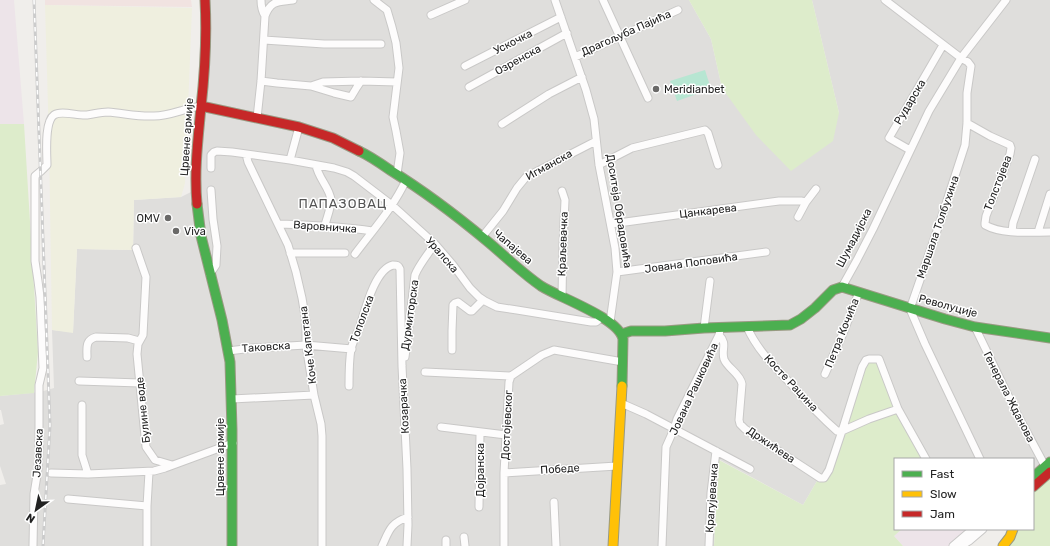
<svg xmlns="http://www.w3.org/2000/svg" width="1050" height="546" font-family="Rubik,sans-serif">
	<rect width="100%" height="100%" fill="#f0eeeb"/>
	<path fill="#dfdedc" d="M208,0H689L711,39L722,88L839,113L812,0H1050V479L1033,493V459H923L916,448L826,481H817L803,505L720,460L714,546H0V485L6,484L0,466V425L4,424L1,410H0V396L40,392L54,388L52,330L73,332L77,249L133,250L134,200L181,197L201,187Z"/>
	<path fill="#f1e3e1" d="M45,0H191L192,7L45,5Z"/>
	<path fill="#ede4e9" d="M0,0H14L24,124H0Z
		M902,529H966L968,532L951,546H903L894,536Z"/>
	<path fill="#efefdf" d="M45,5L192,8L185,183L181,197L134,200L133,250L77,249L73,333L52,330L49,141Z"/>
	<path fill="#ddeccb" d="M689,0H812L839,113L833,141L791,171L756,135L722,88L711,39Z
		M0,124H24L38,352L34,393L0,396Z
		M872,362L876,363L880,370L923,459H895V529H902L894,536L903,546H714L719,460L803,505L817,481H826L861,376L868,363Z
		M1050,479V546H1010L1017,534V529H1033V493Z"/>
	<path fill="#b7e6d2" d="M705,70L711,89L677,101L670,81Z"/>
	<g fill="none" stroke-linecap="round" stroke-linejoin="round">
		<g stroke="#c9c8c7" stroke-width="9">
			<path id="street" d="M261,0C261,6 262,11 265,16
				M374,0L383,7L387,10L392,27L396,43L399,68L393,117L396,131L400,153L397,174
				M555,0L586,90L594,119L599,165L615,248L617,272L610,322
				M603,0L648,98
				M885,0L961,58L968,62L971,66L967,93V123L965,145L941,219L910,309L925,344L980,459
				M431,15L465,0
				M264,40L324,44H381
				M575,57L678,10
				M465,66L561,17
				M261,81L277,83L311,86L334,93L351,97L357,87L361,81
				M311,86L323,82L361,81L397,82
				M469,87L567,33
				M257,118L261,81L265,16C271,0 278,2 293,0
				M967,123L990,136L1010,145L1011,148L1010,154L986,216L985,223V225C1003,235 1031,232 1050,232
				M502,124L549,94L582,77
				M299,127L290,160L334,168L347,172L354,176L392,205L435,244L453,265L470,288L479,297L485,301L497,307L517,310L591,322H596L602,317
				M910,150L889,138L943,45
				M246,154L248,162L288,245L296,272L302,298L306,322V345L314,395L321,424L322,436V546
				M316,165C318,178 330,188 331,200C331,208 327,217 325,225
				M599,165L632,148L705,130L708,133L718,165
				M211,168V155L214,152L217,151L232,152L290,160
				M798,217L806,202L816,189
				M278,224C309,225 341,226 372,231
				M611,224L779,201H801L806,202
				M1012,232L1013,223L1035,159
				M1038,232L1050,194
				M482,237L503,211L517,188L526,177L596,141
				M136,248L146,277L143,335L138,344L137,354L146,447L155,460L172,465
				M290,253H345
				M355,254C373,230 393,208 406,180
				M617,272L766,252
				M210,274L216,265L217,246L213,219L211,190
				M842,287L857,260L873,229L929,111L961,58L1006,0
				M562,297L563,245L565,200L562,191
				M747,327C757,350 775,367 792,385C806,401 821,417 837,431H842L869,419L898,409
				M975,327L1016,412L1045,466
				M704,328L710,281
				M719,335C728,344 721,349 724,359C727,368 740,373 742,384L739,420L740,424L745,429L820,478H824L829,470L842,431L862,367L866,360L869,359H879L898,409L926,459
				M452,350V331L453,305L455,303L458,302L470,311H472L483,300
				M228,351L253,348L306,345L352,349
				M87,357C87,348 85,340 96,337L128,338L139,341
				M405,357L407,342L415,275C418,267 429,252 435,244
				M425,372L511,376
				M825,374L844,331L859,292
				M79,381L140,383
				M349,386C349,374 349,361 351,349C353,341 357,334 360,326C365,310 375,269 393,265C397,265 398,265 400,269L402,366L407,469L408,525L407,546
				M232,399L314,395
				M621,403L646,414L750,469
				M82,405V455L88,474
				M441,427L506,435
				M51,473L88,474L154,471L165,468L233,443
				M504,473L617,466
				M68,499L147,506
				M554,502L556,546
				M479,507L480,433
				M464,537L465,546
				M33,546L34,494L38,469L39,449V385L43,368L40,297L38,281L35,261V176L41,171L47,165C47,154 44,122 54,115C61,110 78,116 87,115C94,114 101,112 108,112C123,113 138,117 154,116C170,116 185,108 201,106
				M147,546V506L149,472
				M382,546C389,531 390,523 408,517
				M446,546V540
				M504,546V473L509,382L511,376L542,355L554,350L623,362
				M662,546L666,447L674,429L677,419L719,335L720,330
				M709,546L711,493L716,451
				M953,546L973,529
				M961,546L969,541L983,529"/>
		</g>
		<g stroke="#999a82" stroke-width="11">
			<path id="fast" d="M359,151C370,156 380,163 390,170C424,191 457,216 487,241C505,256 522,273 541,286C560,298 619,318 623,339L622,386
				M197,204L201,236L222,320L230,362L232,430V546
				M622,334L631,331H665L704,328L790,325L801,319L815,308L833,290L842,287L945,319L975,327L1050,338
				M1033,477L1050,462"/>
		</g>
		<g stroke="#999a82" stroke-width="11">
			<path id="slow" d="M613,546L622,386
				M1003,546L1010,537L1013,529"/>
		</g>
		<g stroke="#999a82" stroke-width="11">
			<path id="jam" d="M201,106L299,127L333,138L359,151
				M197,204C194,171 198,139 201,107C205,71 207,36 205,0
				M1033,487L1050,472"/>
		</g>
		<use href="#street" stroke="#fdfcfc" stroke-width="7"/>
		<use href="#fast" stroke="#4caf50" stroke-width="9"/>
		<use href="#slow" stroke="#ffc107" stroke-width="9"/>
		<use href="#jam" stroke="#c62828" stroke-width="9"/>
		<g stroke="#ccc" stroke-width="3">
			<path id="rail" d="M34,0L50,425L43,546"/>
		</g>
		<use href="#rail" stroke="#fff" stroke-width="1.5" stroke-dasharray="4.5" stroke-linecap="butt"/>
	</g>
	<g fill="#6a6968" stroke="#fff" stroke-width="1.5">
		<circle cx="656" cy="89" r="4"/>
		<circle cx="168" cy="218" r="4"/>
		<circle cx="176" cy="231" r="4"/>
	</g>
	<g text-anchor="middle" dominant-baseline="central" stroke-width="3" stroke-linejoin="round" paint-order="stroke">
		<g font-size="11" fill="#222" stroke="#fff">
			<text transform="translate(626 33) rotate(-24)">Драгољуба Пајића</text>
			<text transform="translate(513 42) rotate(-27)">Ускочка</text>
			<text transform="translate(518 60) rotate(-29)">Озренска</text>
			<text transform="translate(910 102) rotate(-59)">Рударска</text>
			<text transform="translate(187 137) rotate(-86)">Црвене армије</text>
			<text transform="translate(549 165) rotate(-29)">Игманска</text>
			<text transform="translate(998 183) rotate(-69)">Толстојева</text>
			<text transform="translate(619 211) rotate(81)">Доситеја Обрадовића</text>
			<text transform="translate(708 211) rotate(-7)">Цанкарева</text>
			<text transform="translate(325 227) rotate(4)">Варовничка</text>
			<text transform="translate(938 227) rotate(-71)">Маршала Толбухина</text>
			<text transform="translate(854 238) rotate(-63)">Шумадијска</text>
			<text transform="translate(563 244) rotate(-88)">Краљевачка</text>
			<text transform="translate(513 247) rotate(40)">Чапајева</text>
			<text transform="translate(442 255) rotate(49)">Уралска</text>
			<text transform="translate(691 263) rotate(-8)">Јована Поповића</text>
			<text transform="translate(948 306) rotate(15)">Револуције</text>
			<text transform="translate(410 315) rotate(-82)">Дурмиторска</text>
			<text transform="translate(362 319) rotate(-70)">Тополска</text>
			<text transform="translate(842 333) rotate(-68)">Петра Кочића</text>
			<text transform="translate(308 345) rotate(-97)">Коче Капетана</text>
			<text transform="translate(266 347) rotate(-4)">Таковска</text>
			<text transform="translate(791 383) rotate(47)">Косте Рацина</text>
			<text transform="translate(694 389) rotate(-65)">Јована Рашковића</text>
			<text transform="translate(1009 397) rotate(63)">Генерала Жданова</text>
			<text transform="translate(404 406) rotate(-93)">Козарачка</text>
			<text transform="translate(143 410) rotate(-96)">Булине воде</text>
			<text transform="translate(507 425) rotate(-87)">Достојевског</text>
			<text transform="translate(771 445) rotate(34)">Држићева</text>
			<text transform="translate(38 453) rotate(-87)">Језавска</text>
			<text transform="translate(220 457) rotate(-90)">Црвене армије</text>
			<text transform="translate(560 469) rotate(-4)">Победе</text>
			<text transform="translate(480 470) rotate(-90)">Дојранска</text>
			<text transform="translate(712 498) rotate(-86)">Крагујевачка</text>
		</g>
		<g font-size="11" fill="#222" stroke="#fff" text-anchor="start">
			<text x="664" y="89">Meridianbet</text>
			<text x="160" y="218" text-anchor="end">OMV</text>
			<text x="184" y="231">Viva</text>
		</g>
		<g font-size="13" letter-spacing="1" fill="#555" stroke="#fff">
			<text x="343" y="203">ПАПАЗОВАЦ</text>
		</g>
	</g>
	<rect x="894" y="458" width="140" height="72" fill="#ffffff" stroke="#a7a7a7"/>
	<rect x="902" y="471" width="20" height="6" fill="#4caf50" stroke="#a7a7a7"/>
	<text x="930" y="478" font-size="12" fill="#222222">Fast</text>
	<rect x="902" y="491" width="20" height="6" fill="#ffc107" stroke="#a7a7a7"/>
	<text x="930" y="498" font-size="12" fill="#222222">Slow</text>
	<rect x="902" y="511" width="20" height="6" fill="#c62828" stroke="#a7a7a7"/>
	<text x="930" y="518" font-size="12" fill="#222222">Jam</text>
	<g transform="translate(36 510) rotate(213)" stroke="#ffffff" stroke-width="3" paint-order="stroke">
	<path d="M0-3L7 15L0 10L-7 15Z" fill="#222222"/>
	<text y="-6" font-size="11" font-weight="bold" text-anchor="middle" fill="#222222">N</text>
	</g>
</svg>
